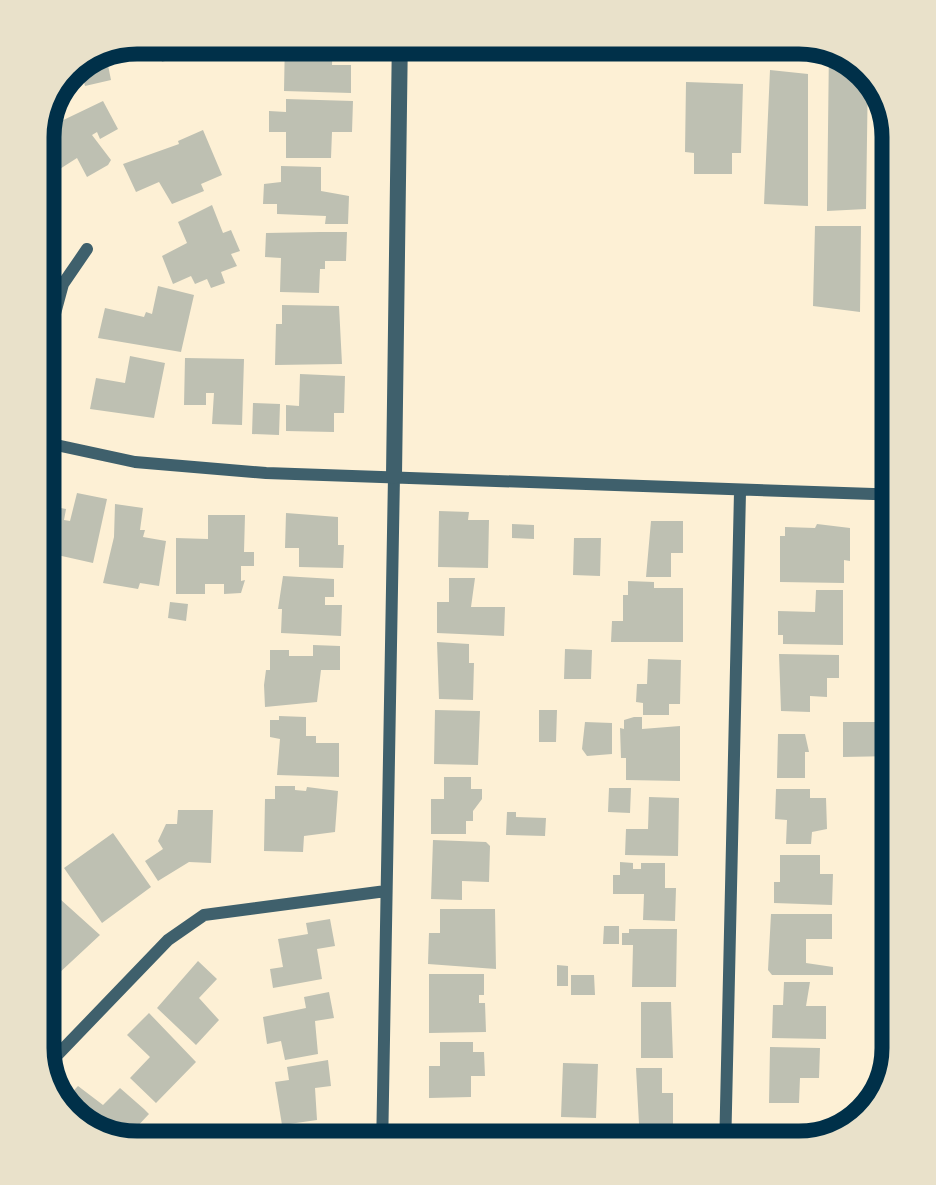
<svg xmlns="http://www.w3.org/2000/svg" width="936" height="1185" font-family="'PT Serif',serif">
	<rect width="100%" height="100%" fill="#fdf0d5"/>
	<path fill="#bec0b2" d="M137,33H179L186,54L162,62L159,52L131,61L124,38Z
		M187,33H222V34L190,44Z
		M303,33L333,38L332,65H351V93L284,91L285,37H303Z
		M461,33H501L500,51L461,48Z
		M636,33H795L794,58L635,56Z
		M104,45L111,80L85,86L82,75L63,80L61,73L68,59Z
		M829,47L868,69L866,209L827,211Z
		M770,70L808,74V206L764,204Z
		M686,82L743,84L741,153H732V174H694V153L685,152Z
		M286,99L353,101L352,132H332L331,158H286V132H269V111L286,112Z
		M103,101L118,129L100,139L97,132L92,135L111,160L108,165L87,177L77,158L52,174L33,135L38,120L47,115L53,125Z
		M203,130L222,175L201,184L204,191L172,204L159,182L136,192L123,164L179,144L178,141Z
		M281,166L321,167V191L349,196L348,224H325L326,216L277,214V204H263L264,184L281,182Z
		M212,205L223,233L231,230L240,251L231,254L237,266L221,272L225,283L211,288L207,279L195,284L191,276L173,284L162,256L187,243L178,222Z
		M815,226H861L860,312L813,306Z
		M320,232H347L346,261H325V269H320L319,293L280,292L281,258L265,257L266,233Z
		M158,286L194,295L181,352L98,338L105,308L144,317L146,312L152,314Z
		M282,305L339,306L342,364L275,365L276,324H282Z
		M130,356L165,363L154,418L90,409L96,378L125,383Z
		M185,358L244,359L242,425L212,424L214,393H206V405H184Z
		M300,374L345,376L344,413H334V432L286,431V405L299,406Z
		M253,403L280,404L279,435L252,434Z
		M77,493L107,499L93,563L35,550L45,505L66,509L64,520L70,521Z
		M115,504L143,508L140,530H145L143,537L166,541L159,586L140,583L138,589L103,583L114,537Z
		M439,511L469,512L468,520H489L488,568L438,567Z
		M286,513L338,517V545H344L343,568L299,567V548H285Z
		M208,515H245L244,552H254V566H241V581L245,580L241,593L224,594V584H205V594H176V538L208,539Z
		M651,521H683V553H671V577H646Z
		M512,524L534,525V539L512,538Z
		M817,524L850,528V561L844,560V583L780,582V536H785V527L815,528Z
		M574,538H601L600,576L573,575Z
		M283,576L334,579V597H325V605H342L341,636L281,633L282,609H278Z
		M449,578H475L471,607H505L504,636L437,633V602H449Z
		M628,581L654,582V588H683V642H611L612,621H623V595H628Z
		M816,590H843V645L783,644V635H778V611L815,612Z
		M170,602L188,604L186,621L168,618Z
		M437,642L469,644V663H474L473,700L439,699Z
		M313,645L340,646V670H321L317,702L265,707L264,685L266,670H270V650H289V656H313Z
		M565,649L592,650L591,679H564Z
		M779,654L839,655V678H827V697L810,696V712L781,711Z
		M648,659L681,660L680,704H669V715H643V703L636,702L637,684H647Z
		M435,710L480,711L478,765L434,764Z
		M539,710H557L556,742H539Z
		M279,716L306,717V736H316V743H339V777L277,775L280,739L270,737V720H279Z
		M634,717H642V729L680,726V781L626,780V758H621L620,728L624,729V720Z
		M585,722L612,723V754L587,756L582,749Z
		M843,722H894V756L843,757Z
		M778,734H805L809,752H805V778H777Z
		M444,777H471V789H482V799L473,811V821H466V834H431V799H444Z
		M275,786H295V790L306,791L307,787L338,791L335,832L304,836L303,852L264,851L265,799H275Z
		M609,788H631L630,813L608,812Z
		M776,789H810V798H826L827,829L812,832L811,844H786L787,820L775,819Z
		M649,797L679,798L678,856L625,855L626,829H648Z
		M178,810H213L211,863L189,862L158,881L145,861L163,849L158,841L166,824H177Z
		M507,812H516V817L546,818L545,836L506,835Z
		M113,833L151,887L102,923L64,868Z
		M433,840L486,842L490,846L489,882L462,881V900L431,899Z
		M780,855H820V874H833L832,905L774,903V882H780Z
		M620,862L633,863V869H641V863H665V888H676L675,921L643,920L644,894H613V875H620Z
		M40,881L100,935L57,975L33,952V889Z
		M881,902H893L895,927L879,925Z
		M440,909H495L496,969L428,964L429,933H440Z
		M771,914H832V939H806V963L833,967V975H772L768,970Z
		M330,919L335,946L317,949L322,979L273,988L270,969L283,967L278,939L308,934L306,923Z
		M604,926H619V944H603Z
		M629,929H677L676,987H632L633,945H622V933H629Z
		M198,961L217,979L199,998L219,1020L196,1045L157,1008Z
		M33,965L51,983L33,1002Z
		M557,965L568,966V986H557Z
		M429,974H484V995H479V1003H485L486,1032L429,1033Z
		M571,975H594L595,995H571Z
		M784,982H810L806,1006H826V1039L772,1038L773,1005H783Z
		M329,992L334,1018L315,1021L318,1054L285,1060L281,1041L267,1044L263,1017L306,1008L304,997Z
		M641,1002H671L673,1058H641Z
		M149,1013L196,1062L156,1103L130,1078L150,1057L127,1035Z
		M440,1042H473V1052H484L485,1076H471V1097L429,1098V1066H440Z
		M770,1047L820,1048L819,1078H800L799,1103H769Z
		M328,1060L331,1086L315,1088L317,1120L282,1125L275,1082L289,1080L287,1067Z
		M563,1063L598,1064L596,1118L561,1117Z
		M636,1068H662V1093H673V1124H639Z
		M78,1086L103,1105L120,1088L144,1109L149,1114L133,1131L150,1152H131L88,1127L82,1118L78,1121L62,1112L57,1108Z
		M326,1128L331,1152H281L279,1137Z
		M594,1130H610V1144H594Z"/>
	<g fill="none" stroke-linecap="round" stroke-linejoin="round">
		<path stroke="#3f606c" stroke-width="12" d="M33,395L63,284L87,249
			M33,440L135,462L266,473L903,495
			M40,1073L168,940L204,915L386,891
			M382,1152L394,476
			M725,1152L740,492"/>
		<path stroke="#3f606c" stroke-width="16" d="M394,476L400,33"/>
	</g>
	<path d="M0 0H936V1185H0ZM137 54H799A83 83 0 0 1 882 137V1048A83 83 0 0 1 799 1131H137A83 83 0 0 1 54 1048V137A83 83 0 0 1 137 54Z" fill="#e9e1ca" fill-rule="evenodd"/>
	<path fill="none" stroke="#003049" stroke-width="15" d="M137 54H799A83 83 0 0 1 882 137V1048A83 83 0 0 1 799 1131H137A83 83 0 0 1 54 1048V137A83 83 0 0 1 137 54Z"/>
</svg>
